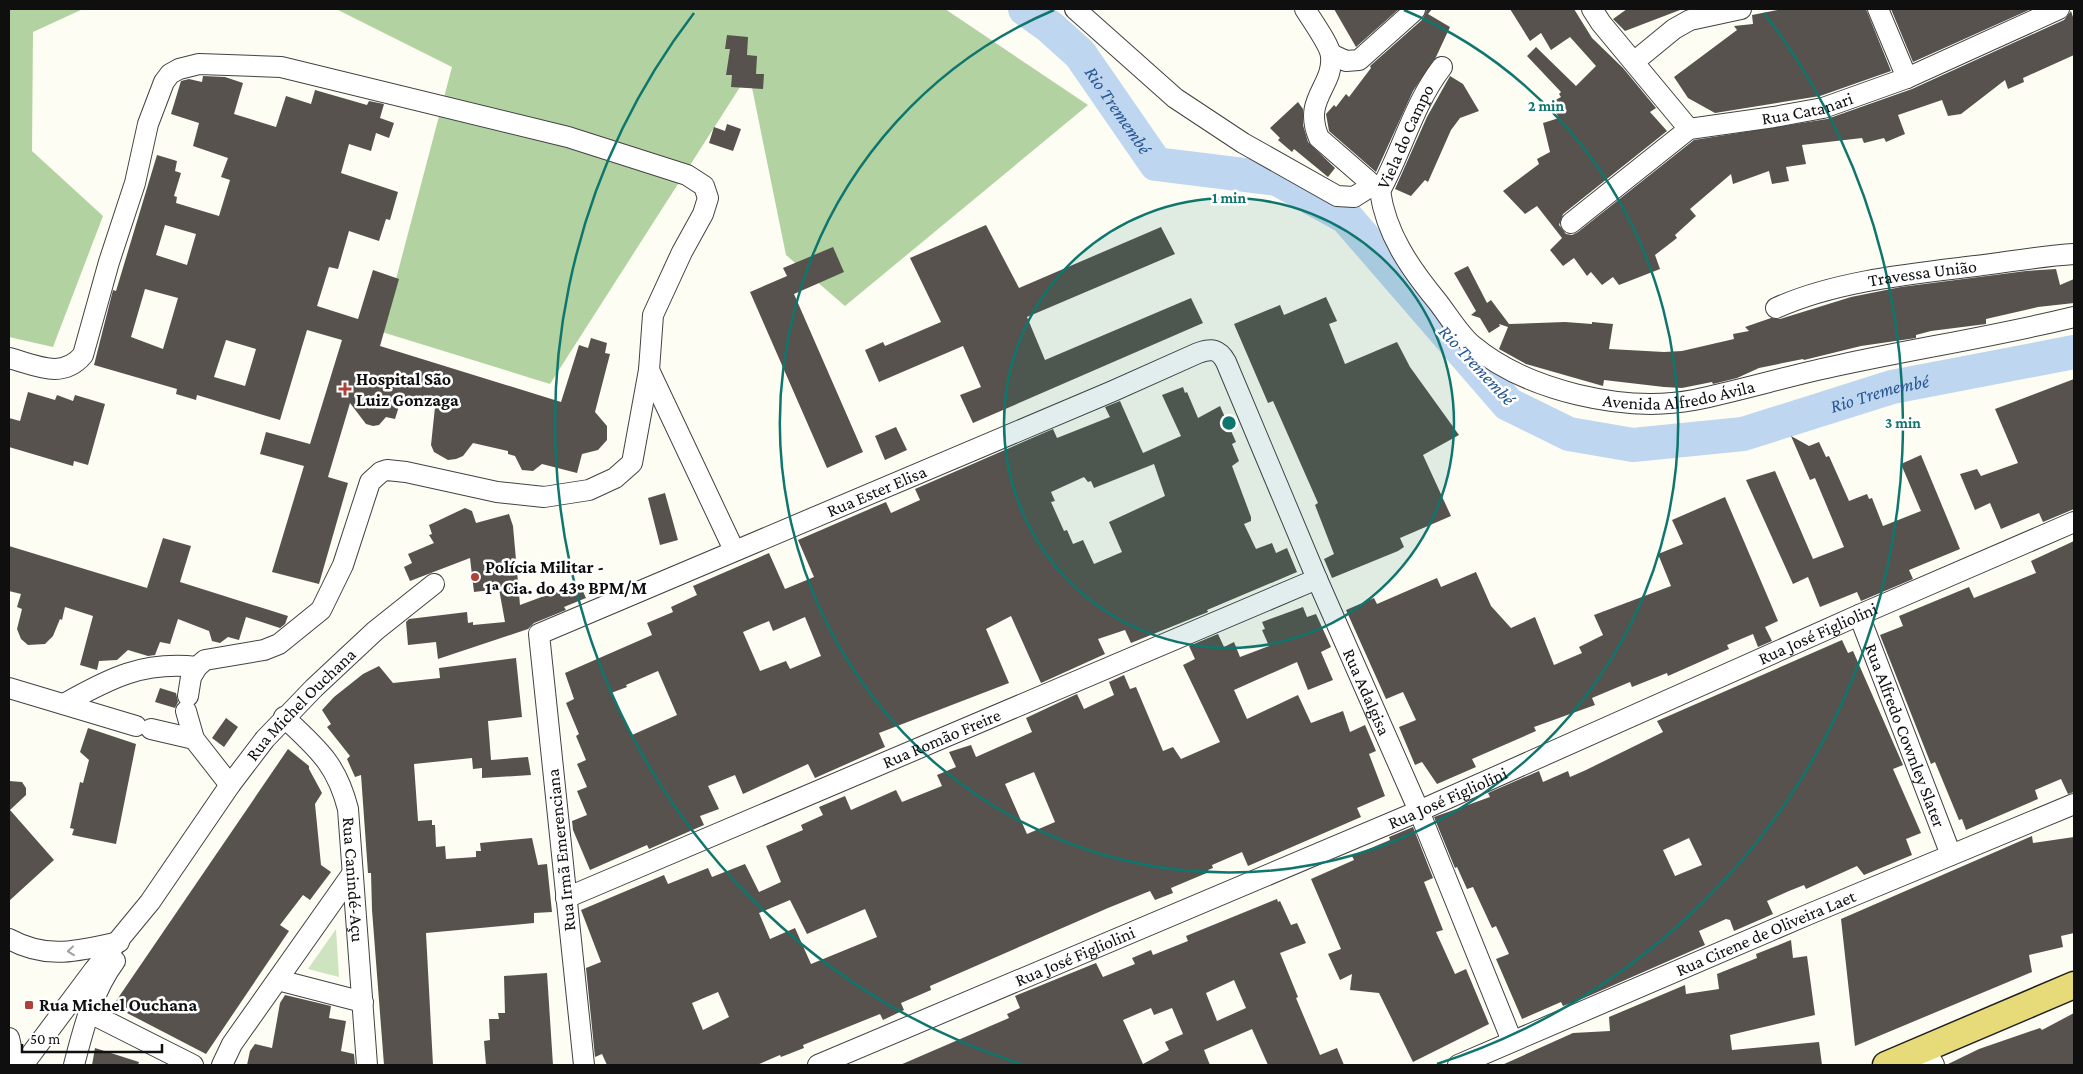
<svg xmlns="http://www.w3.org/2000/svg" width="2083" height="1074" font-family="'Crimson Pro',serif">
	<rect width="100%" height="100%" fill="#fdfdf3"/>
	<path fill="#cee4c0" d="M336,929L339,977L308,969Z"/>
	<path fill="#b2d3a1" d="M9,9H83L33,32L32,151L103,216L53,347L9,337Z
		M336,9H945L1088,105L845,306L786,255L749,73L550,384L382,332L452,67Z"/>
	<g fill="none" stroke-linecap="round" stroke-linejoin="round">
		<path stroke="#bed6ef" stroke-width="34" id="s1" d="M1025,9L1050,27L1080,54L1156,164L1277,179L1346,217L1508,404L1569,434L1633,445L1743,434L1892,387L2074,352"/>
	</g>
	<path fill="#57524d" fill-rule="evenodd" d="M1334,9H1399L1356,47Z
		M1427,9H1432L1428,14L1450,27L1436,57L1413,91L1376,172L1329,131L1326,114L1334,105L1336,107L1346,94L1349,97L1371,68L1370,66L1423,19Z
		M1510,9H1574L1592,38L1623,68L1656,108L1650,112L1667,131L1563,214L1559,225L1566,234L1572,235L1578,232L1694,140L1827,119L1912,89L2064,20L2071,11L2074,20V55L2023,78L2024,82L2008,89L2005,80L1961,114L1948,116L1942,100L1898,115L1905,134L1886,142L1884,138L1864,143L1862,138L1802,145L1806,164L1786,167L1789,181L1772,184L1769,171L1733,184L1731,174L1690,209L1696,216L1675,235L1677,238L1655,255L1660,269L1619,285L1613,277L1602,285L1591,272L1587,276L1574,258L1563,266L1550,250L1562,238L1537,206L1525,214L1503,191L1539,164L1537,159L1550,152L1543,123L1559,118L1550,103L1561,97L1559,94L1561,92L1527,56L1536,47L1576,86L1596,66L1570,37L1551,50L1541,33L1530,41Z
		M1627,9H1679L1680,10L1625,31L1613,19Z
		M1782,9H1866L1891,71L1820,96L1715,113L1688,98L1674,77L1737,30L1734,26L1753,24L1752,15Z
		M1891,9H2031L1913,62Z
		M727,35L748,37L747,55L757,56L756,74H764L763,89L731,87L732,75H726L730,49H725Z
		M203,76L225,77L243,83L234,114L276,127L286,96L311,104L315,90L367,105L369,101L384,104L380,118L394,123L389,138L376,133L371,151L349,144L341,173L398,192L390,220L386,219L379,241L349,231L338,269L329,267L317,306L358,319L373,270L399,279L380,346L561,402L579,345L588,348L591,338L607,343L605,353L610,354L595,412L607,426V440L598,450L582,454L577,473L542,464L533,471L522,470L515,456L508,454V451L473,443L463,456L456,459L448,460L434,452L431,445L435,407L402,397L395,419L386,417L379,425L373,426L366,424L350,403L328,477L348,483L319,584L272,572L304,466L260,454L266,432L310,444L342,340L307,330L280,420L197,395L196,400L176,394L177,389L94,365L113,290L116,291L157,155L177,161L175,171L181,173L174,196L177,197L176,203L219,216L230,180L221,177L228,158L193,146L199,123L171,114L181,81L189,79L202,82ZM165,225L196,234L187,265L156,255ZM145,289L178,298L163,349L131,337ZM226,340L256,349L245,386L214,377Z
		M1450,76L1463,84L1479,111L1460,118L1451,130L1428,182L1425,180L1411,196L1395,189L1427,117Z
		M1298,102L1303,109V125L1308,142L1335,168L1328,177L1294,149L1292,152L1278,140L1280,138L1270,128Z
		M727,124L741,129L733,151L709,143L714,127L725,131Z
		M986,225L1019,288L1161,227L1175,254L1027,317L1045,360L1191,298L1203,323L973,423L960,395L981,387L963,346L879,382L865,350L883,342L885,346L941,322L910,258Z
		M833,247L844,272L794,294L863,452L827,468L750,292L787,276L783,268Z
		M1468,266L1487,303L1491,300L1509,324L1565,322L1592,324V322L1613,324L1609,349L1664,352L1682,351L1734,339L1733,334L1749,331L1745,327L1771,318L1780,319L1851,297L1901,287L2026,271L2056,269L2060,285L2074,279V303L2038,307L1986,319V324L1931,331L1916,335V338L1861,346L1804,360L1803,359L1759,368L1737,378L1713,384L1712,382L1682,388L1664,387L1604,380L1603,386L1526,364L1499,349L1508,327L1499,324L1500,326L1489,333L1480,318L1471,315L1476,311L1454,273Z
		M1326,297L1337,321L1329,324L1345,364L1397,342L1410,367L1459,435L1423,455L1451,516L1400,538L1404,547L1398,551L1332,578L1324,559L1334,554L1315,505L1318,503L1273,401L1268,403L1234,324L1280,305L1284,315Z
		M2074,379V509L2043,522L2039,513L2001,529L1990,503L1975,510L1960,474L1977,469L1981,476L2018,463L1995,409Z
		M1183,387L1185,393L1187,392L1198,418L1220,406L1236,442L1232,444L1239,461L1232,466L1251,517V521L1244,524L1256,549L1272,543L1276,553L1287,548L1297,572L1207,610L1208,612L1131,643L1125,630L1098,639L1105,654L1041,683L1011,616L986,629L1009,683L879,733L885,747L815,778L808,764L743,794L735,775L708,786L719,809L700,816L704,825L649,849L647,845L590,870L573,830L572,821L587,815L577,791L587,787L577,764L586,760L576,736L579,734L566,703L574,699L565,673L652,635L647,623L673,612L671,607L697,595L693,586L769,553L785,589L814,577L798,540L886,502L891,513L920,500L915,489L1053,429L1057,438L1110,417L1105,407L1120,401L1143,453L1181,436L1162,395ZM1154,464L1165,496L1109,522L1122,552L1094,564L1083,540L1073,544L1067,530L1064,531L1051,502L1055,501L1051,492L1084,477L1088,482L1091,481L1094,488ZM805,617L821,656L790,669L786,661L760,671L743,632L769,621L773,631ZM658,671L677,715L632,735L611,693L627,687L626,685Z
		M28,392L55,400L57,395L73,401L75,395L105,404L88,465L74,461L73,466L9,447V418L20,421Z
		M896,427L907,450L885,460L875,436Z
		M1791,436L1809,446L1819,442L1826,457L1829,456L1849,501L1867,494L1869,499L1872,498L1883,526L1921,511L1901,464L1921,455L1960,549L1909,570L1913,579L1861,601L1857,592L1820,607L1808,577L1793,584L1746,480L1775,471L1813,559L1844,547L1815,478L1810,480Z
		M665,493L678,540L660,545L648,498Z
		M1725,497L1778,621L1765,627L1772,641L1758,647L1753,634L1727,645L1729,649L1668,676L1667,673L1632,687L1630,682L1592,698L1595,705L1534,727L1536,731L1472,759L1476,767L1437,784L1422,762L1415,765L1399,727L1416,720L1403,692L1386,699L1346,610L1374,598L1377,604L1437,578L1441,587L1476,572L1491,606L1511,628L1535,617L1554,665L1582,653L1579,647L1603,635L1594,615L1671,586L1658,554L1683,544L1672,520Z
		M465,508L472,511L476,523L509,514L513,526L520,605L579,583L586,598L564,607L566,610L534,623L528,629L438,659L436,642L408,645L406,622L409,619L467,612L468,623L473,622V625L505,622L499,589L474,592L470,558L410,581L404,567L412,563L408,554L434,543L429,535L432,534L429,525Z
		M163,538L191,546L180,582L288,616L285,624L280,628L246,617L239,640L228,637L220,643L212,641L209,631L178,619L170,644L160,642L155,655L148,656L128,650L117,660L99,661L97,670L80,665L93,616L65,607L62,620L60,619L53,636L45,644L28,645L21,639L17,629L22,609L17,607L21,594L9,591V546L147,588Z
		M2074,541V792L2068,794L2061,779L2035,790L2038,799L1966,830L1962,819L1959,820L1935,762L1931,764L1927,754L1880,635L1903,626L1899,616L1969,587L1974,598L2036,573L2031,561Z
		M1303,607L1307,617L1316,614L1331,647L1321,652L1333,680L1308,690L1297,662L1234,690L1247,719L1298,695L1311,723L1343,711L1350,732L1365,725L1376,751L1369,754L1385,796L1357,808L1361,817L1248,866L1242,852L1212,865L1213,868L1208,870L1209,872L1171,888L1173,893L1155,900L1150,891L1108,908L930,986L931,990L901,1003L904,1010L883,1020L880,1014L803,1045L804,1048L781,1057L780,1055L757,1065H607L602,1054L595,1057L586,968L601,962L581,910L664,875L668,884L708,868L712,877L745,864L759,892L781,882L766,846L803,830L801,825L823,815L819,807L845,796L851,810L896,790L902,802L942,786L937,775L956,767L949,752L971,745L976,757L1012,741L1032,732L1026,718L1077,694L1084,709L1114,695L1109,682L1124,675L1130,689L1136,687L1163,751L1173,747L1181,759L1220,742L1183,665L1195,659L1189,646L1218,634L1224,647L1234,642L1240,657L1269,646L1262,630L1265,629L1262,622ZM1034,772L1055,822L1027,834L1005,784ZM790,900L807,934L865,909L877,937L811,964L795,928L770,939L759,913ZM718,992L729,1017L703,1030L692,1003Z
		M1842,640L1848,653L1853,651L1903,765L1893,769L1921,833L1906,839L1912,855L1864,875L1857,866L1806,889L1804,885L1789,891L1767,901L1773,914L1734,931L1730,920L1726,919L1699,931L1705,945L1584,998L1563,1006L1561,1002L1522,1019L1496,959L1509,954L1496,926L1492,928L1473,887L1467,889L1457,867L1455,868L1434,817L1490,797L1488,793L1539,771L1543,782L1568,771L1570,777L1586,770L1663,732L1657,721ZM1689,838L1702,865L1675,876L1663,850Z
		M516,658L522,717L488,721L491,760L528,757L531,775L482,778V768L473,769L472,758L414,764L418,821L432,820V825H435L436,847L445,846L446,859L476,857V851H481L480,843L532,838L538,865L547,864L552,912L534,913V923L426,933L433,1065H384L372,910L371,873H368L361,775L355,777L347,759L350,756L327,727L331,724L322,710L334,697L363,674L379,666L393,683L440,678L439,668Z
		M160,688L176,693L178,702L175,708L155,702Z
		M226,718L238,727L224,747L212,738Z
		M88,728L136,744L116,844L72,835L74,829L70,828L80,782L83,783L89,760L80,752Z
		M288,749L309,766V769L322,793L315,804L321,865L331,872L310,900L303,895L280,925L289,931L206,1054L127,1013L130,1010L116,1001Z
		M9,781L22,782L26,788V795L10,810L54,860L9,901Z
		M1413,827L1433,878L1424,882L1443,930L1436,932L1455,974L1466,969L1489,1024L1413,1062L1379,993L1350,990L1352,974L1340,980L1328,954L1341,949L1311,879L1354,860L1352,856L1390,840L1389,837Z
		M2032,836L2033,843L2074,837V933L2061,936L2063,947L2029,955L2032,972L1855,1046L1841,919Z
		M1277,899L1278,902L1280,901L1291,925L1297,923L1306,943L1280,953L1298,997L1296,998L1320,1055L1337,1048L1344,1065H1268L1252,1029L1204,1050L1210,1065H900L1009,1018L1007,1014L1020,1008L1015,996L1096,963L1103,977L1135,964L1132,958L1151,950L1153,955L1188,941L1186,936ZM1234,980L1246,1008L1217,1021L1206,993ZM1151,1008L1154,1015L1172,1008L1183,1034L1165,1042L1169,1050L1143,1064L1123,1020Z
		M1791,940L1793,958L1807,956L1815,1015L1730,1035L1732,1050L1819,1042L1822,1065H1502L1573,1033L1610,1031L1609,1017L1685,985L1686,994L1719,989L1717,974L1757,958L1756,954Z
		M547,973L553,1065H486L484,1041L490,1040L489,1019H499L498,1013H505L504,976Z
		M285,995L331,1006L329,1018L346,1021L341,1051L354,1054L355,1065H247L250,1051L255,1044L272,1048L280,1003Z
		M2074,1013V1065H1946L1979,1049L2040,1028L2042,1030Z
		M95,1048L139,1062L138,1065H92Z"/>
	<g fill="none" stroke-linecap="round" stroke-linejoin="round">
		<g stroke="#424242" stroke-width="22">
			<g id="minor">
				<path d="M1075,9L1175,98L1243,143L1337,196L1354,197L1373,185"/>
				<path d="M1305,9C1311,19 1330,45 1331,56C1334,87 1302,99 1319,138L1380,191"/>
				<path d="M1592,9L1601,23L1689,129"/>
				<path d="M1878,9L1907,78"/>
				<path d="M1331,54L1346,61L1359,60L1415,10"/>
				<path d="M1635,61L1674,29L1690,20L1741,9"/>
				<path id="s2" d="M1380,191C1386,234 1410,268 1437,301C1448,315 1459,334 1472,345C1527,391 1624,413 1694,400C1743,390 1791,375 1840,365C1918,348 1997,336 2074,317"/>
				<path id="s3" d="M1380,191C1402,151 1414,103 1442,67"/>
				<path id="s4" d="M1571,223L1689,129L1774,117L1823,108L1907,78L2059,9"/>
				<path id="s5" d="M1776,308C1836,281 1910,274 1976,266C2009,262 2041,256 2074,254"/>
				<path d="M9,358C36,365 62,380 83,355L109,262L135,183L148,124L164,82L170,74L179,69L199,64L281,67L568,137L687,175L704,186L708,198L703,214L682,252L653,315L649,370L632,463L615,478L589,490L544,497L497,492L406,472L387,470L381,472L370,482L343,565L321,610L279,644L264,650L205,660L197,667L191,677L188,696"/>
				<path d="M649,370L734,550"/>
				<path id="s6" d="M1859,615L1951,855"/>
				<path d="M9,688L136,726"/>
				<path d="M64,704C110,678 143,661 197,667"/>
				<path d="M186,711L194,739L230,785"/>
				<path id="s7" d="M284,717C317,749 336,762 348,809L367,1065"/>
				<path d="M151,729L194,739"/>
				<path id="s8" d="M566,898L1317,579"/>
				<path d="M9,939C48,960 77,951 119,942"/>
				<path d="M278,980L363,1002"/>
				<path d="M90,1013L193,1065"/>
				<path d="M9,1038L15,1065"/>
				<path d="M1925,1049L1934,1065"/>
				<path id="s9" d="M23,1065L94,970L150,902L230,785L265,739L314,688L375,631L434,584"/>
				<path d="M74,1065C83,1030 93,990 115,961"/>
				<path d="M222,1065L232,1044L352,874"/>
				<path id="s10" d="M584,1065L539,634L1113,391L1198,353C1212,348 1219,349 1226,362L1317,579L1419,811L1512,1041"/>
				<path id="s11" d="M818,1065L1419,811L1859,615L2074,522"/>
				<path id="s12" d="M1458,1065L1807,915L2074,804"/>
			</g>
		</g>
		<g stroke="#202020" stroke-width="29">
			<path id="major" d="M1886,1065L2074,985"/>
		</g>
		<use href="#minor" stroke="#fff" stroke-width="20"/>
		<use href="#major" stroke="#e7da79" stroke-width="26"/>
	</g>
	<defs><path id="oneway-chevron" d="M-2-3.5L2.5 0L-2 3.5" fill="none" stroke-width="1.6" stroke-linecap="round" stroke-linejoin="round" transform="scale(1.25)"/></defs>
	<use stroke="#9f9f9f" href="#oneway-chevron" transform="translate(71 951) rotate(174)"/>
	<circle cx="1229" cy="423" r="225" fill="#0f766e" fill-opacity=".12"/>
	<g fill="none" stroke="#0f766e" stroke-width="2.5">
		<circle cx="1229" cy="423" r="225"/>
		<path d="M1404 10A449 449 0 1 1 1054 10"/>
		<path d="M1021 1064A674 674 0 0 1 694 13M1764 13A674 674 0 0 1 1437 1064"/>
	</g>
	<g fill="#ae4138" stroke="#fff" stroke-width="2">
		<path d="M342.5 381.5h5v5h5v5h-5v5h-5v-5h-5v-5h5z"/>
		<circle cx="475" cy="577" r="5"/>
		<rect x="24" y="1000" width="10" height="10" rx="2.5"/>
	</g>
	<g text-anchor="middle" dominant-baseline="central" stroke-width="5" stroke-linejoin="round" paint-order="stroke">
		<g font-size="18" fill="#0f0f0f" stroke="#fff">
			<text stroke="none"><textPath href="#s4" startOffset="271">Rua Catanari</textPath></text>
			<text stroke="none"><textPath href="#s3" startOffset="60">Viela do Campo</textPath></text>
			<text stroke="none"><textPath href="#s5" startOffset="151">Travessa União</textPath></text>
			<text stroke="none"><textPath href="#s2" startOffset="402">Avenida Alfredo Ávila</textPath></text>
			<text stroke="none"><textPath href="#s10" startOffset="800">Rua Ester Elisa</textPath></text>
			<text stroke="none"><textPath href="#s11" startOffset="1089">Rua José Figliolini</textPath></text>
			<text stroke="none"><textPath href="#s10" startOffset="1542">Rua Adalgisa</textPath></text>
			<text stroke="none"><textPath href="#s9" startOffset="456">Rua Michel Ouchana</textPath></text>
			<text stroke="none"><textPath href="#s6" startOffset="129">Rua Alfredo Cownley Slater</textPath></text>
			<text stroke="none"><textPath href="#s8" startOffset="408">Rua Romão Freire</textPath></text>
			<text stroke="none"><textPath href="#s11" startOffset="684">Rua José Figliolini</textPath></text>
			<text transform="translate(561 850) rotate(-96)">Rua Irmã Emerenciana</text>
			<text stroke="none"><textPath href="#s7" startOffset="185">Rua Canindé-Açu</textPath></text>
			<text stroke="none"><textPath href="#s12" startOffset="335">Rua Cirene de Oliveira Laet</textPath></text>
			<text stroke="none"><textPath href="#s11" startOffset="279">Rua José Figliolini</textPath></text>
		</g>
		<g font-size="18" font-weight="bold" fill="#0f0f0f" stroke="#fff" text-anchor="start">
			<text x="356" y="379">Hospital São<tspan x="356" dy="21">Luiz Gonzaga</tspan></text>
			<text x="485" y="567">Polícia Militar -<tspan x="485" dy="21">1ª Cia. do 43º BPM/M</tspan></text>
			<text x="39" y="1005">Rua Michel Ouchana</text>
		</g>
		<g font-size="19" font-style="italic" fill="#275692" stroke="#fff">
			<text stroke="none"><textPath href="#s1" startOffset="139">Rio Tremembé</textPath></text>
			<text transform="translate(1477 365) rotate(47)">Rio Tremembé</text>
			<text stroke="none"><textPath href="#s1" startOffset="1039">Rio Tremembé</textPath></text>
		</g>
	</g>
	<circle cx="1229" cy="423" r="8" fill="#0f766e" stroke="#fff" stroke-width="2.5"/>
	<g font-size="15" text-anchor="middle" font-weight="bold" fill="#0f766e" stroke="#fff" stroke-width="5" stroke-linejoin="round" paint-order="stroke">
		<text x="1546" y="111">2 min</text>
		<text x="1229" y="203">1 min</text>
		<text x="1903" y="428">3 min</text>
	</g>
	<rect width="2083" height="1074" fill="none" stroke="#0f0f0f" stroke-width="20"/>
	<path d="M22 1044v8h140v-8" fill="none" stroke="#0f0f0f" stroke-width="2.5"/>
	<text x="30" y="1044" font-size="15" fill="#0f0f0f" stroke="#ffffff" stroke-width="4" paint-order="stroke">50 m</text>
</svg>
